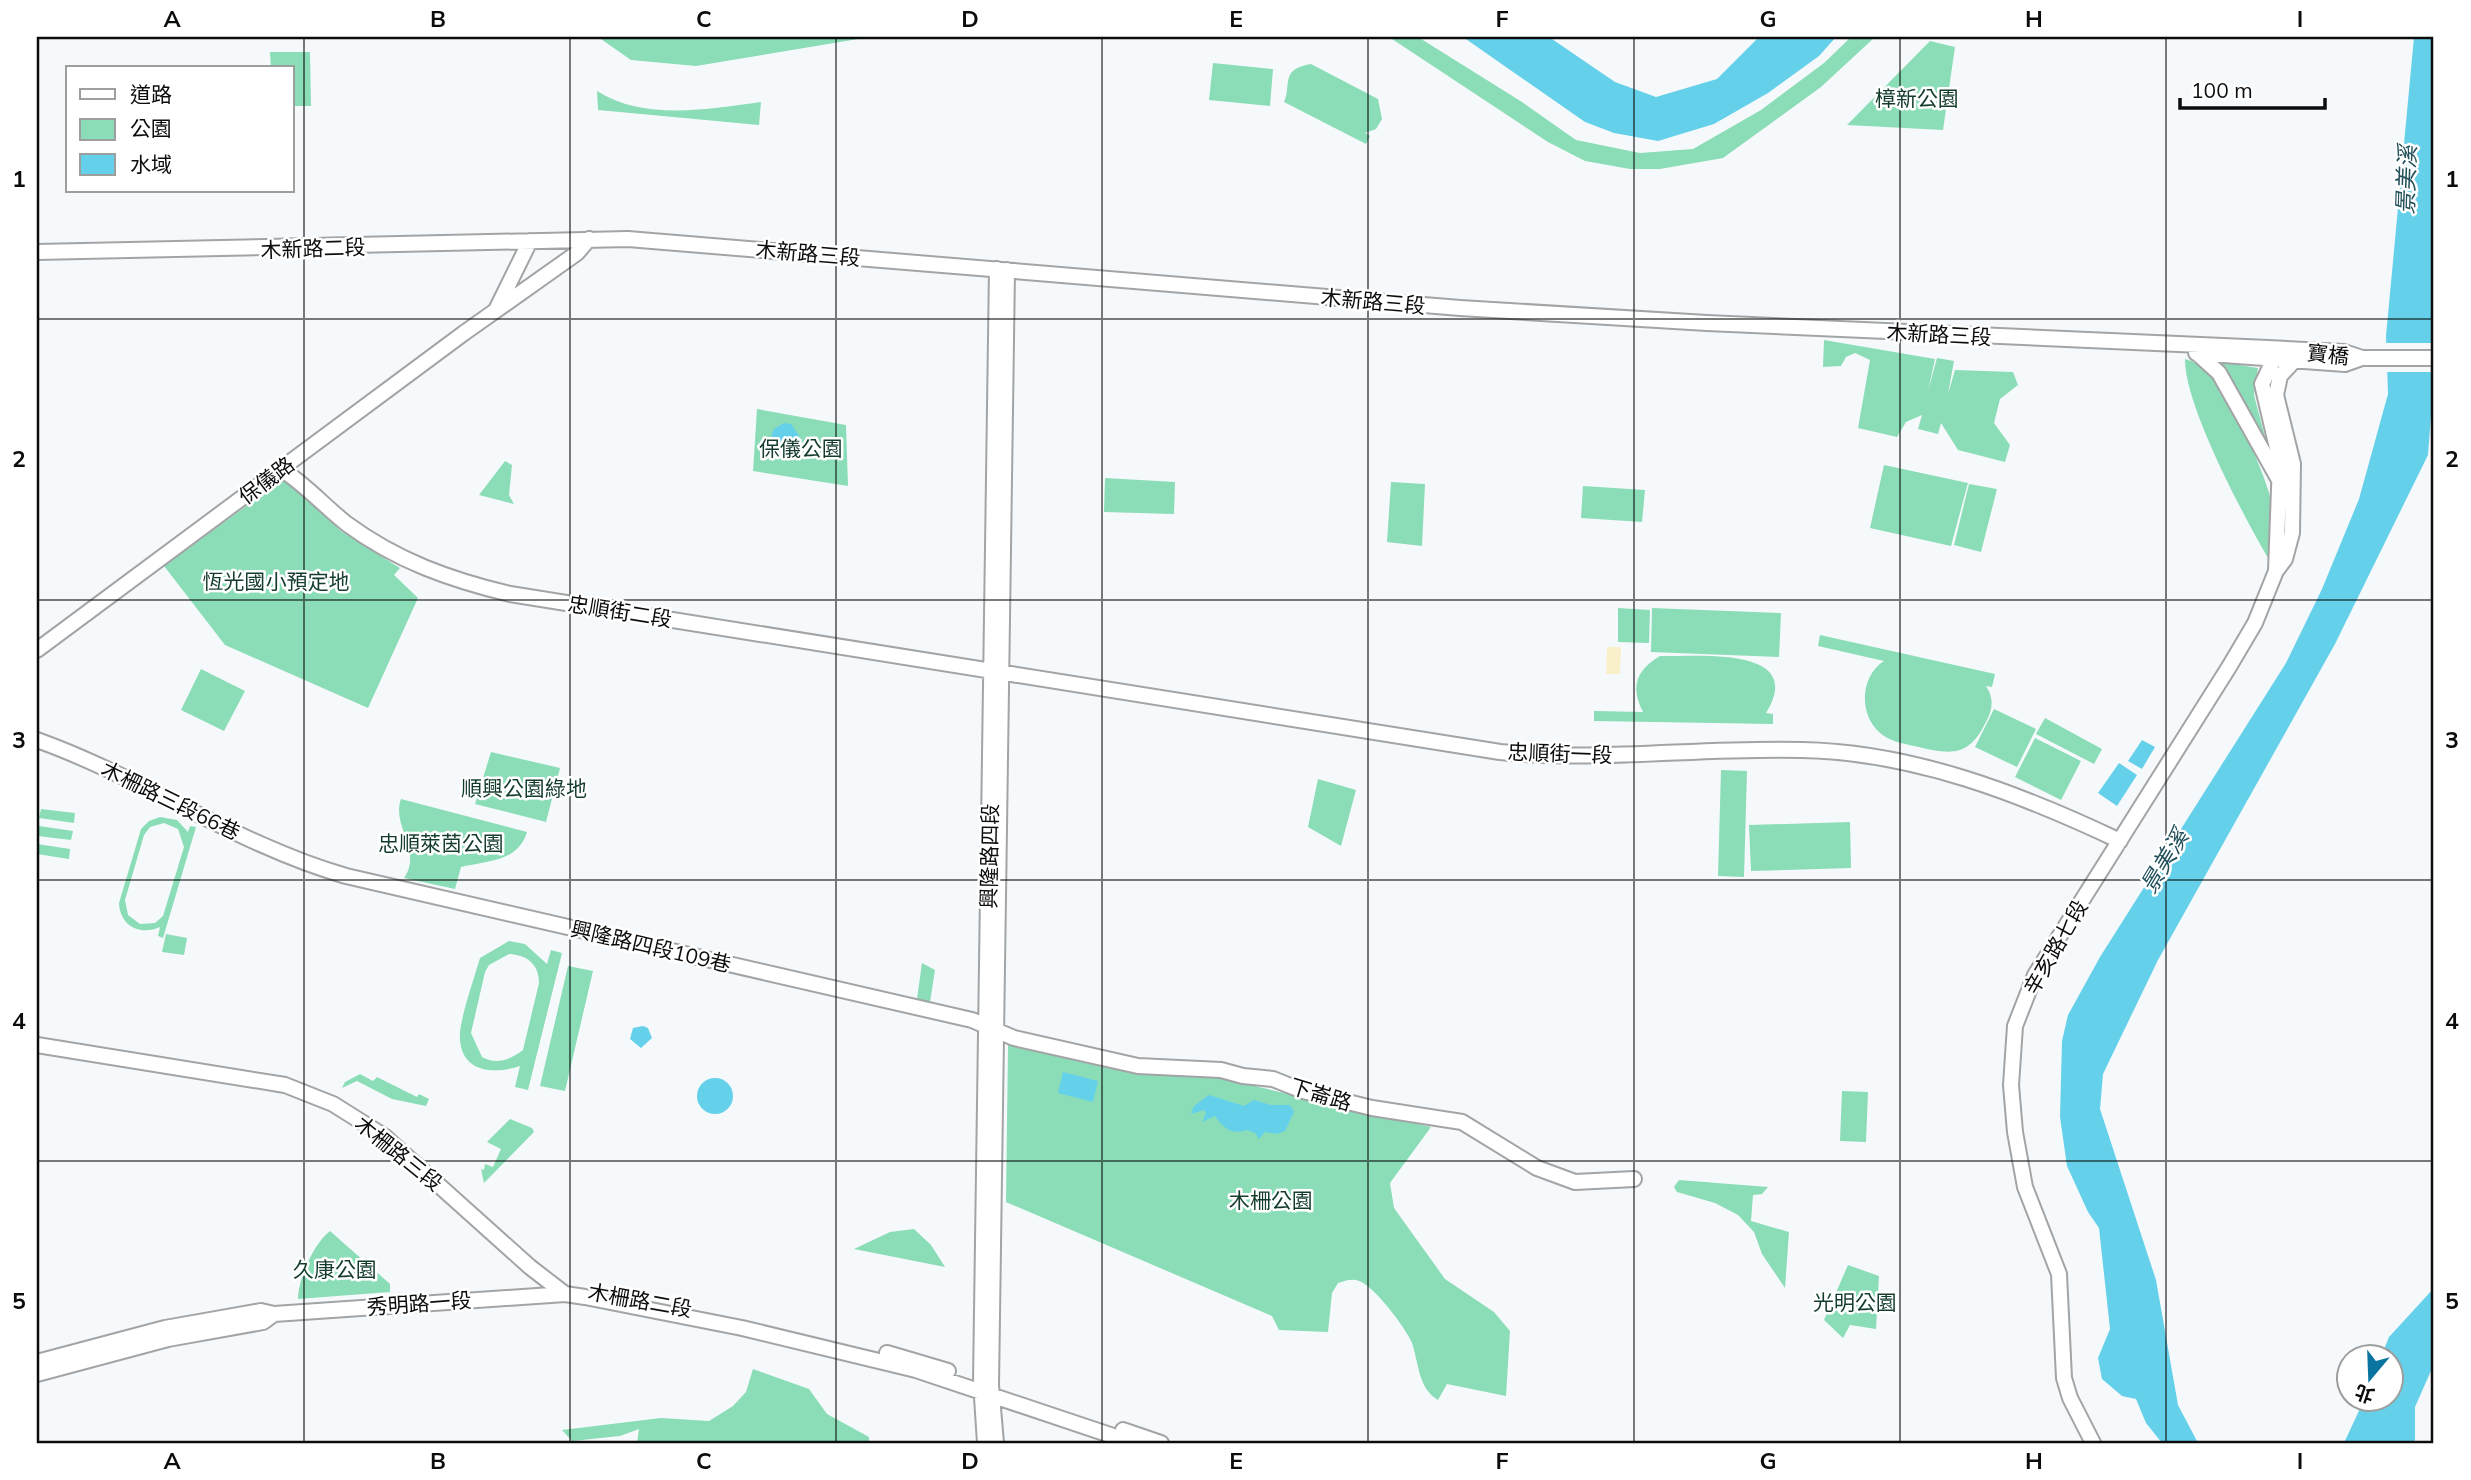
<svg xmlns="http://www.w3.org/2000/svg" width="2471" height="1480" font-family="Mulish,'Noto Sans TC',sans-serif">
	<rect width="100%" height="100%" fill="#f6f9fb"/>
	<path fill="#8bddb7" fill-rule="evenodd" d="M598,37H870L696,66L631,60Z
		M1389,37H1418L1522,102L1576,140L1640,153L1693,149L1761,110L1824,63L1851,37H1875L1821,87L1723,158L1660,169H1630L1585,161L1548,142Z
		M1930,41L1955,47L1943,130L1847,125Z
		M270,52H310L311,106H292V68H271Z
		M1213,63L1273,69L1270,106L1209,100Z
		M1311,64L1378,99L1382,119L1376,129L1365,133L1370,136L1366,144L1284,102C1292,86 1279,69 1311,64Z
		M597,91C644,121 709,109 761,102L759,125L598,110Z
		M1824,340L1935,359L1928,391L1937,358L1954,361L1948,394L1955,370L2013,372L2018,385L2000,399L1994,423L2010,445L2005,462L1958,450L1941,423L1938,434L1918,429L1922,415L1906,422L1897,437L1858,428L1870,360L1855,353L1846,357L1841,366L1823,367Z
		M2185,359C2190,361 2196,362 2201,364C2224,379 2267,476 2272,504C2274,522 2271,540 2268,558C2244,517 2184,404 2185,359Z
		M2221,362L2258,368L2254,395L2269,452Z
		M757,409L846,425L848,486L753,471Z
		M505,461L512,465L509,495L514,504L479,495Z
		M1884,465L1968,483L1951,546L1870,528Z
		M1105,478L1175,482L1174,514L1104,512Z
		M282,480L289,483L341,531L400,568L394,575L418,598L368,708L225,645L164,566Z
		M1391,482L1425,484L1422,546L1387,542Z
		M1969,484L1997,489L1981,552L1954,545Z
		M1583,486L1645,490L1642,522L1581,518Z
		M1618,608L1650,610L1649,643L1618,642Z
		M1652,608L1781,613L1779,657L1651,652Z
		M1820,635L1995,674L1992,687L1986,686C1994,698 1993,709 1986,722C1968,759 1949,754 1914,746C1901,743 1888,741 1879,732C1858,713 1861,675 1884,661L1818,646Z
		M1660,656C1695,657 1808,645 1766,713L1773,714V724L1594,721V711L1643,712C1630,687 1636,670 1660,656Z
		M201,669L245,691L224,731L181,710Z
		M1994,709L2036,729L2017,767L1975,747Z
		M2045,718L2102,749L2094,764L2036,734Z
		M2035,738L2081,761L2061,800L2015,777Z
		M491,752L560,768L546,822L475,804Z
		M1721,770L1747,771L1744,877L1718,876Z
		M1318,779L1356,790L1341,846L1308,827Z
		M401,799L527,832C518,862 487,861 461,867L455,889L404,878C423,851 391,826 401,799Z
		M41,809L75,813L74,823L39,818Z
		M160,817L177,820L188,832L190,826L196,827L163,938L158,936L160,927C140,936 120,926 119,903L141,829L149,821ZM164,823L178,829L184,847L163,916L155,923L140,924L128,915L125,900L144,835L150,827Z
		M1850,822L1851,868L1751,871L1749,825Z
		M39,826L73,831L71,840L37,836Z
		M37,844L70,849L69,859L37,854Z
		M166,934L187,938L184,955L162,952Z
		M509,941L525,944L547,964L551,950L562,953L528,1090L515,1087L520,1066C496,1074 462,1074 460,1039C458,1024 475,976 480,958ZM509,954C527,955 539,964 539,983L523,1050C510,1060 496,1065 482,1057L471,1033L485,972L489,965Z
		M922,963L935,970L930,1002L917,999Z
		M568,966L593,971L565,1091L540,1086Z
		M1008,1045L1132,1073L1178,1070L1232,1076L1237,1082L1431,1127L1390,1183L1394,1208L1445,1279L1494,1312L1510,1331L1506,1396L1447,1384L1438,1400C1418,1388 1419,1364 1412,1343C1406,1328 1374,1286 1359,1281C1352,1278 1345,1281 1338,1283L1332,1293L1328,1332L1279,1330L1272,1316L1006,1202Z
		M360,1074L373,1081L377,1077L417,1097L419,1094L429,1099L426,1106L392,1099L357,1081L342,1088L345,1082Z
		M1842,1091L1868,1092L1866,1142L1840,1141Z
		M510,1119L532,1128L534,1132L484,1183L481,1169L484,1170L485,1164L493,1167L501,1149L487,1142Z
		M1679,1180L1768,1187L1762,1194L1753,1195L1751,1221L1789,1232L1785,1288L1762,1254L1754,1232L1738,1215L1715,1203L1677,1192L1674,1187Z
		M914,1229L931,1245L945,1267L854,1249L890,1232Z
		M330,1231L390,1284V1292L298,1299C298,1279 314,1243 330,1231Z
		M1848,1265L1879,1276L1876,1329L1850,1325L1843,1338L1824,1320Z
		M753,1369L809,1389L827,1414L869,1437V1443H637L639,1429L620,1436L572,1441L562,1430L661,1418L709,1421L733,1406L746,1392Z"/>
	<path fill="#f9efca" d="M1607,647H1621L1620,674H1606Z"/>
	<path fill="#65d0ea" d="M1463,37H1549L1615,82L1656,97L1717,79L1759,37H1836L1819,56L1768,93L1714,124L1658,141L1614,133L1585,122Z
		M2414,37H2434V377L2428,455L2335,644L2158,960L2103,1074L2100,1109L2156,1280L2178,1405L2198,1443H2162L2146,1423L2136,1399L2122,1396L2102,1379L2098,1358L2110,1329L2099,1228L2088,1212L2067,1166L2060,1117L2062,1041L2068,1015L2100,957L2286,663L2322,589L2359,499L2388,394L2386,336Z
		M784,423L791,424L800,437L784,447L771,436L774,429Z
		M2142,740L2155,747L2142,769L2128,761Z
		M2119,763L2137,775L2117,806L2098,793Z
		M643,1026L648,1028L652,1038L641,1048L630,1039L633,1028Z
		M1063,1072L1098,1081L1093,1102L1058,1093Z
		M697 1096a18 18 0 1 1 36 0a18 18 0 1 1-36 0Z
		M1209,1095L1244,1106L1254,1100L1271,1105H1290L1294,1112L1285,1131L1277,1134L1265,1132L1259,1139L1255,1133L1247,1130C1232,1135 1224,1129 1215,1116L1202,1122L1206,1113L1204,1110L1191,1114L1194,1106Z
		M2434,1288V1364L2415,1407V1440L2412,1443H2344L2364,1400H2390V1358L2381,1357L2389,1337Z"/>
	<path fill="#f6f9fb" d="M2383,343H2434V372H2384Z"/>
	<g fill="none" stroke-linecap="round" stroke-linejoin="round">
		<g stroke="#a2a4a6" stroke-width="18">
			<path id="secondary" d="M37,252L628,239L1460,308L1707,323L2268,348L2344,352L2362,358
				M496,310L530,241
				M2196,353L2345,364L2362,358H2434
				M2198,354L2219,373L2279,480
				M281,469C305,484 324,506 347,524C397,561 451,580 510,594L1500,752C1601,762 1701,747 1802,750C1913,752 2021,794 2120,841
				M2276,571L2280,461L2262,384L2276,355
				M37,650L464,333L577,253L589,239
				M37,740C143,778 238,845 346,876L972,1020L1014,1038L1138,1066L1221,1070L1243,1076L1273,1079L1303,1091L1372,1108L1462,1122L1537,1168L1575,1182L1634,1179
				M37,1045L285,1085L333,1104L384,1136L530,1267L565,1294
				M887,1353L948,1371
				M37,1362L165,1328L261,1311L274,1314L565,1294L585,1297L742,1328L916,1370L1134,1443
				M37,1374L168,1339L263,1322L274,1314
				M1123,1430L1161,1443
				M985,1443L981,1382L997,269
				M996,1443L991,1385L1007,270
				M2093,1443L2070,1398L2064,1378L2059,1274L2025,1187L2015,1132L2011,1085L2015,1026L2035,975L2229,667L2255,623L2276,571L2285,559L2292,533L2293,464L2276,395L2280,376L2293,362"/>
		</g>
		<use href="#secondary" stroke="#fff" stroke-width="14"/>
	</g>
	<path fill="none" stroke="#0b0c0d" stroke-width="2" stroke-opacity="0.55" d="M304,37V1443M570,37V1443M836,37V1443M1102,37V1443M1368,37V1443M1634,37V1443M1900,37V1443M2166,37V1443M37,319H2434M37,600H2434M37,880H2434M37,1161H2434"/>
	<g text-anchor="middle" dominant-baseline="central" stroke-width="5" stroke-linejoin="round" paint-order="stroke">
		<g font-size="21" fill="#143c2c" stroke="#fff">
			<text x="1917" y="98">樟新公園</text>
			<text x="801" y="448">保儀公園</text>
			<text x="276" y="581">恆光國小預定地</text>
			<text x="524" y="788">順興公園綠地</text>
			<text x="441" y="843">忠順萊茵公園</text>
			<text x="1271" y="1200">木柵公園</text>
			<text x="335" y="1269">久康公園</text>
			<text x="1855" y="1302">光明公園</text>
		</g>
		<g font-size="21" fill="#0b0c0d" stroke="#fff">
			<text transform="translate(313 248) rotate(-2)">木新路二段</text>
			<text transform="translate(808 253) rotate(5)">木新路三段</text>
			<text transform="translate(1373 301) rotate(5)">木新路三段</text>
			<text transform="translate(1939 334) rotate(3)">木新路三段</text>
			<text transform="translate(2328 354) rotate(6)">寶橋</text>
			<text transform="translate(266 480) rotate(-37)">保儀路</text>
			<text transform="translate(620 611) rotate(9)">忠順街二段</text>
			<text transform="translate(1560 753) rotate(2)">忠順街一段</text>
			<text transform="translate(171 800) rotate(26)">木柵路三段66巷</text>
			<text transform="translate(989 856) rotate(-89)">興隆路四段</text>
			<text transform="translate(651 946) rotate(13)">興隆路四段109巷</text>
			<text transform="translate(2055 947) rotate(-60)">辛亥路七段</text>
			<text transform="translate(1321 1094) rotate(17)">下崙路</text>
			<text transform="translate(399 1153) rotate(39)">木柵路三段</text>
			<text transform="translate(640 1300) rotate(10)">木柵路二段</text>
			<text transform="translate(419 1303) rotate(-4)">秀明路一段</text>
		</g>
		<g font-size="23" font-style="italic" fill="#21505b" stroke="#fff">
			<text transform="translate(2406 180) rotate(-88)">景美溪</text>
			<text transform="translate(2164 861) rotate(-59)">景美溪</text>
		</g>
	</g>
	<rect width="2471" height="1480" fill="none" stroke="#ffffff" stroke-width="77"/>
	<rect x="66" y="66" width="228" height="126" fill="#ffffff" stroke="#9d9e9e" stroke-width="2"/>
	<rect x="80" y="89" width="35" height="10" fill="#ffffff" stroke="#9d9e9e" stroke-width="2"/>
	<text x="130" y="102" font-size="21" fill="#0b0c0d">道路</text>
	<rect x="80" y="119" width="35" height="21" fill="#8bddb7" stroke="#9d9e9e" stroke-width="2"/>
	<text x="130" y="136" font-size="21" fill="#0b0c0d">公園</text>
	<rect x="80" y="154" width="35" height="21" fill="#65d0ea" stroke="#9d9e9e" stroke-width="2"/>
	<text x="130" y="172" font-size="21" fill="#0b0c0d">水域</text>
	<g transform="translate(2370 1378) rotate(199)"><circle r="33" fill="#ffffff" stroke="#9d9e9e" stroke-width="2"/>
	<path d="M0-5L12 26L0 18L-12 26Z" fill="#0a74a0"/>
	<text y="-10" font-size="19" font-weight="bold" text-anchor="middle" fill="#0b0c0d">北</text>
	</g>
	<path d="M2180 98v10h145v-10" fill="none" stroke="#0b0c0d" stroke-width="3.5"/>
	<text x="2191" y="98" font-size="21" fill="#0b0c0d" stroke="#ffffff" stroke-width="5" paint-order="stroke">100 m</text>
	<rect x="38" y="38" width="2394" height="1404" fill="none" stroke="#0b0c0d" stroke-width="2.5"/>
	<g font-size="23" text-anchor="middle" font-weight="bold" fill="#0b0c0d">
		<text x="172" y="27">A</text>
		<text x="438" y="27">B</text>
		<text x="704" y="27">C</text>
		<text x="970" y="27">D</text>
		<text x="1236" y="27">E</text>
		<text x="1502" y="27">F</text>
		<text x="1768" y="27">G</text>
		<text x="2034" y="27">H</text>
		<text x="2300" y="27">I</text>
		<text x="19" y="187">1</text>
		<text x="2452" y="187">1</text>
		<text x="19" y="467">2</text>
		<text x="2452" y="467">2</text>
		<text x="19" y="748">3</text>
		<text x="2452" y="748">3</text>
		<text x="19" y="1029">4</text>
		<text x="2452" y="1029">4</text>
		<text x="19" y="1309">5</text>
		<text x="2452" y="1309">5</text>
		<text x="172" y="1469">A</text>
		<text x="438" y="1469">B</text>
		<text x="704" y="1469">C</text>
		<text x="970" y="1469">D</text>
		<text x="1236" y="1469">E</text>
		<text x="1502" y="1469">F</text>
		<text x="1768" y="1469">G</text>
		<text x="2034" y="1469">H</text>
		<text x="2300" y="1469">I</text>
	</g>
</svg>
